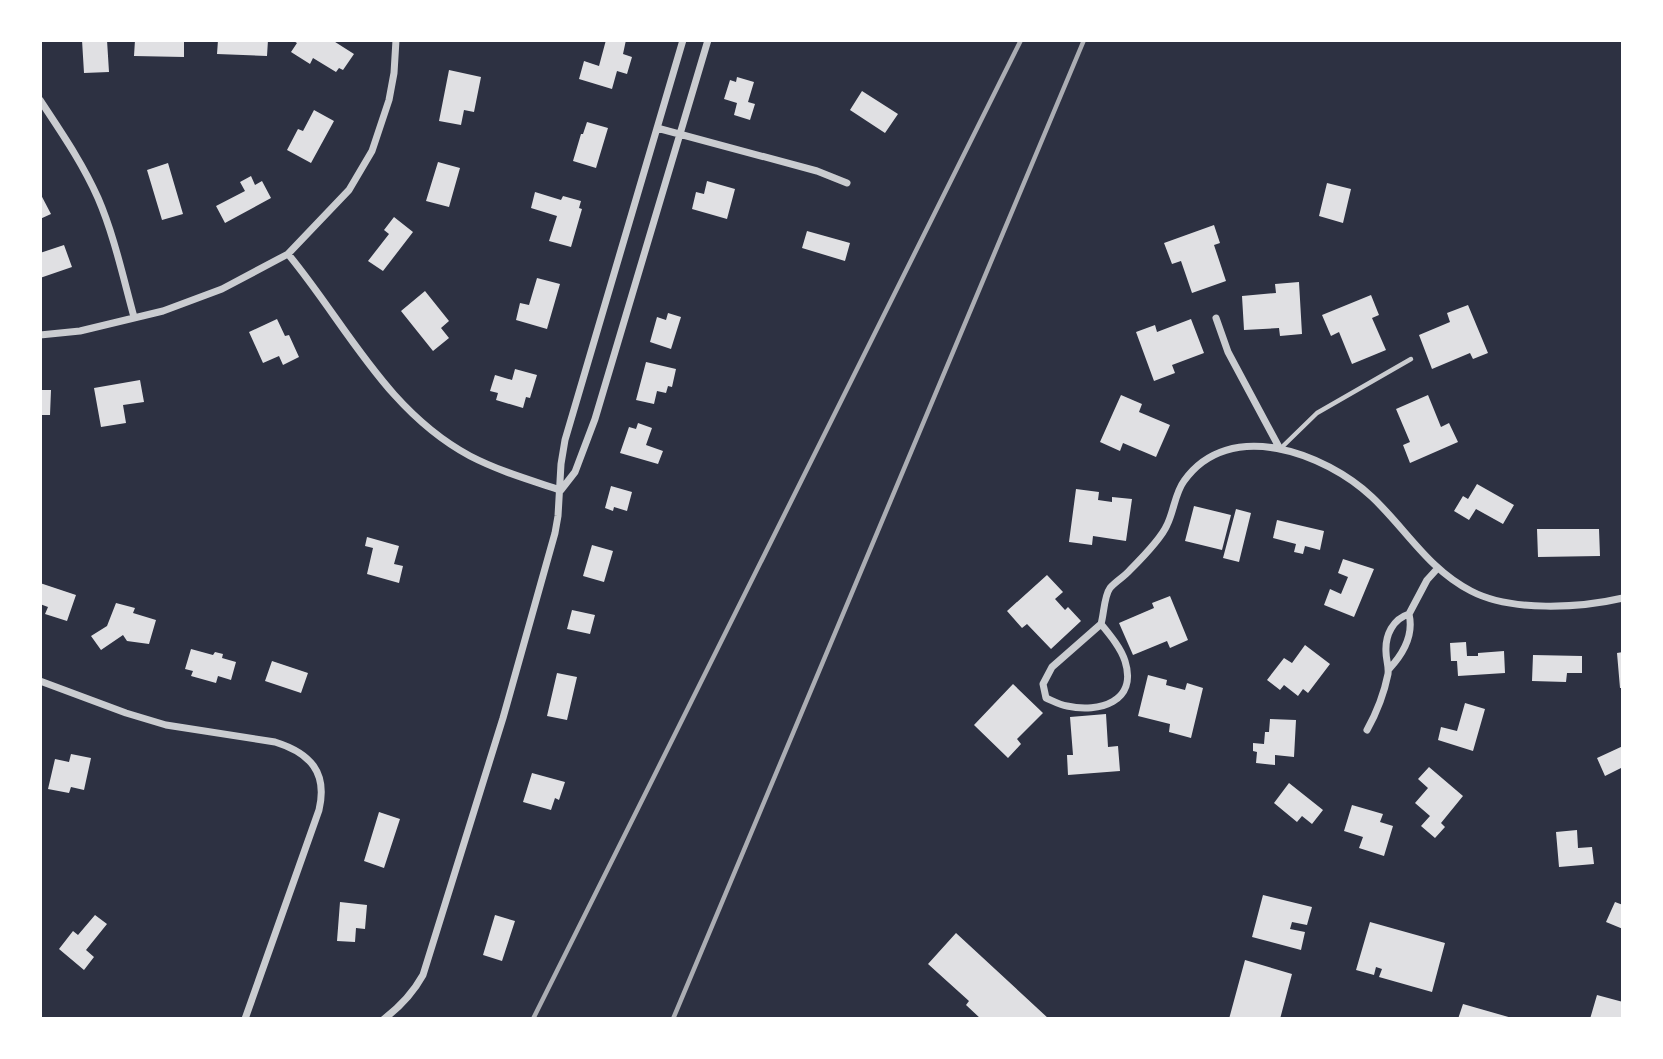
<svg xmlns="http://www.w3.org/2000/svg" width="1663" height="1059" font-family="'DM Sans',sans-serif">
	<rect width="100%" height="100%" fill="#2d3142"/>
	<path fill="#e0e0e3" d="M82,40H107L109,72L84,73Z
		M135,40H184V57L134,56Z
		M218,40H268L267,56L217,54Z
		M292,40H332L354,54L343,70L339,68L336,72L313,58L310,64L291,52L297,43Z
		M606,40H626L623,54L632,57L627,74L617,71L612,89L579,79L584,61L599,66Z
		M449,70L481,77L474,112L464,110L461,125L439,121Z
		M737,77L754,82L748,102L755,104L750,120L734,115L737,103L724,99L730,80L736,82Z
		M862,91L898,114L885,133L850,110Z
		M314,110L334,121L311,163L287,150L298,129L303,131Z
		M587,122L608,128L596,168L573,161L581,134H583Z
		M438,162L460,168L449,207L426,201Z
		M168,163L183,214L162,220L147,170Z
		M251,176L255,185L262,181L271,198L225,223L216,206L245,191L240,182Z
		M707,181L735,189L727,219L692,209L696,192L704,194Z
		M1327,183L1351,189L1343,223L1319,216Z
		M535,192L561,200L563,196L581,201L579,208L582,209L571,247L549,241L557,216L531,208Z
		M40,193L51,214L40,219Z
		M394,217L413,232L383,271L368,261L389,234L384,230Z
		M1214,225L1220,243L1214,245L1226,281L1192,293L1181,261L1172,264L1164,243Z
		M807,231L850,243L845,261L802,248Z
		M64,245L72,267L40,278V253Z
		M537,278L560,284L547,329L516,320L520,303L529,305Z
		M1299,282L1302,334L1280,336L1279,328L1244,330L1242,296L1276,293L1275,284Z
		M425,291L449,321L441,328L449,338L433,351L401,311Z
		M1371,295L1379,315L1372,318L1386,350L1352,364L1339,332L1331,336L1322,315Z
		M1468,305L1488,353L1473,359L1470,353L1432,369L1419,335L1450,322L1447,313Z
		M668,313L681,317L671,349L650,342L657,317L666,320Z
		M277,319L285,336L289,335L299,357L283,365L279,356L263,363L249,332Z
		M1191,319L1204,353L1172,365L1175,373L1154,381L1136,332L1155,325L1157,332Z
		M646,362L676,369L672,387L668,386L666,393L657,391L654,404L636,400Z
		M515,369L537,375L530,398L526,397L523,408L496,400L498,393L490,391L495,375L512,380Z
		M140,380L144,402L123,405L126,423L101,427L94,388Z
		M40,390H51L50,415H40Z
		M1121,395L1142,404L1139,412L1170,425L1156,457L1123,443L1120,451L1100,442Z
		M1428,395L1441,427L1449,423L1458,442L1410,463L1403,445L1410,442L1396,409Z
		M638,423L652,428L646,445L663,451L658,464L620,453L629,427L636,429Z
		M1477,484L1514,505L1503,524L1476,509L1469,520L1454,511L1463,496L1468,499Z
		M611,486L632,492L627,511L614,507L613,511L605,508Z
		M1076,489L1099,492L1098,500L1112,502V497L1132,499L1126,541L1093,536L1092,545L1069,542Z
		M1194,506L1231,515L1222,550L1185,541Z
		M1236,509L1251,513L1239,562L1223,558Z
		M1277,520L1324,531L1320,550L1305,546L1303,554L1294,552L1296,544L1273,538Z
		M1537,529H1599L1600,556L1538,557Z
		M367,537L399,546L394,564L403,566L399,583L367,574L373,548L365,546Z
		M592,545L613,551L604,582L583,576Z
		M1343,559L1374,569L1354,617L1324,605L1330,589L1341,594L1348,577L1338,573Z
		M1047,575L1063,592L1055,599L1065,610L1068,607L1081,621L1051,649L1027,624L1022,628L1007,611Z
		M40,583L76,595L67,621L45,614L48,607L40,604Z
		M1170,596L1188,640L1170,648L1167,641L1133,655L1119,623L1154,608L1152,603Z
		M116,603L135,608L133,613L156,620L149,644L127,641L123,635L101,650L91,636L107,626Z
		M572,610L595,615L590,634L567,629Z
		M1466,642L1467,656H1478V653L1504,651L1505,673L1458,676L1457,661H1451L1450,643Z
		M1305,645L1330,664L1308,693L1303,689L1298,696L1284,685L1280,690L1267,680L1284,658L1292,663Z
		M191,649L213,655L215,652L223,654L222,658L236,662L231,680L218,676L216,683L191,676L193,671L185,669Z
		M1623,652V688H1620L1617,653Z
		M1533,655L1582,656V673H1567L1566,682L1532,681Z
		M272,661L308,673L301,693L265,681Z
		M557,673L577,677L567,720L547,716Z
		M1148,675L1167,680L1166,685L1185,690L1187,683L1203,688L1191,738L1169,732L1170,724L1138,716Z
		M1013,684L1043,713L1017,739L1021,744L1008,758L974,725Z
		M1465,703L1485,709L1473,751L1438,740L1441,727L1457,731Z
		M1106,714L1108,747L1118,746L1120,771L1068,775L1067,755H1073L1070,717Z
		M1270,719L1296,720L1294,757L1275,755V765L1256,763L1257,752L1253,751V743L1264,744L1265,732H1269Z
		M1623,746V767L1605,776L1597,758Z
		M71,754L91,758L84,790L71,787L69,793L48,789L55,759L69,762Z
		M1429,767L1463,796L1441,823L1445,827L1435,838L1421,826L1430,816L1415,803L1428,788L1418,779Z
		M532,773L565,782L559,800L555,798L551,810L523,802Z
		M1289,783L1323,810L1312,824L1302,816L1297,822L1274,803Z
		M1352,805L1383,814L1380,822L1393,826L1384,856L1359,848L1363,837L1344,831Z
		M379,812L400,819L384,868L364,861Z
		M1577,830L1578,848L1592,847L1594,864L1559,867L1556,832Z
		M1263,895L1312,907L1307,925L1292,922L1290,929L1305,932L1301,950L1252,937Z
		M340,902L367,905L365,929L356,928L355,942L337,941Z
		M1615,902L1623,905V929L1606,922Z
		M95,915L107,924L86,950L94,957L84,970L59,949L73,931L78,935Z
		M495,915L515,921L502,961L483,955Z
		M1370,922L1445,943L1432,992L1379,977L1382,969L1376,967L1374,975L1356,970Z
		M956,933L1049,1019H981L966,1005L969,1001L928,964Z
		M1245,960L1292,974L1280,1019H1229Z
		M1597,995L1623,1002V1019H1590Z
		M1463,1004L1512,1018V1019H1458Z"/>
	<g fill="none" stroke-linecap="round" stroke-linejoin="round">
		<path stroke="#caccd0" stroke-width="4.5" d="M1280,449L1317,413L1411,359"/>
		<path stroke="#caccd0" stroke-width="7" d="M40,100C61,132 82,162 98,198C114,235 123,277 134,317
			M657,128L817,171L847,183
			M288,254C346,324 386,411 470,456C499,471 530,480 560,490
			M1216,318L1228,352L1280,449
			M40,335L80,331L163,311L222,289L288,254L349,190L372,151L389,100L394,73L396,40
			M561,490L575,472L595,419L708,40
			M1101,624L1052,667L1043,684L1046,698C1053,701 1060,705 1067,706C1099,713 1138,702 1125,661C1121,648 1110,635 1101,624C1104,614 1104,596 1110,588C1116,581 1124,577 1130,570C1141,559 1161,539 1167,525C1174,511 1175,493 1184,481C1229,417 1325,453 1372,497C1406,529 1428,569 1471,591C1511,612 1580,608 1623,598
			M1389,669C1403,654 1414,635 1409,614L1427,580L1437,569
			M40,681L126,713L166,725L275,742C310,753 328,772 319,810L245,1019
			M1367,730C1377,712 1384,694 1388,674C1389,666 1386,660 1386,652C1385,635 1393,619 1409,614
			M384,1019C401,1006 413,993 423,975L503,718L555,533L558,516L561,464L565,440L683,40"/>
		<path stroke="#abadb3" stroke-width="4.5" d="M533,1019L1021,40
			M673,1019L1084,40"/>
	</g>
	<rect width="1663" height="1059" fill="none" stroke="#ffffff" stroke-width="84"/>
</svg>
